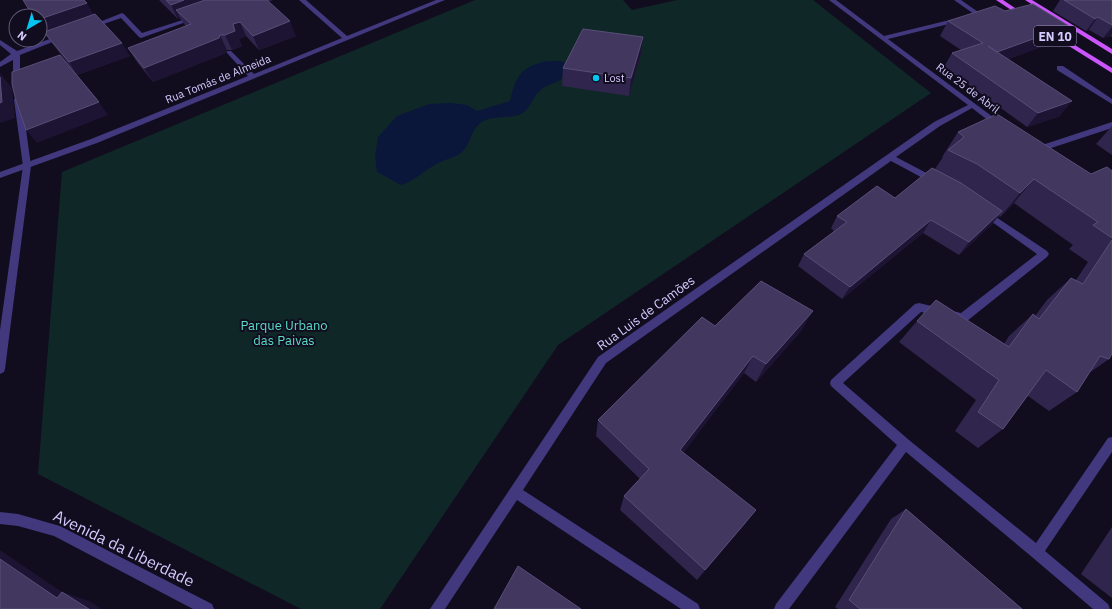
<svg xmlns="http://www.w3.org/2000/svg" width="1112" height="609" font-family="'IBM Plex Sans',sans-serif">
	<rect width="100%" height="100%" fill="#110d1f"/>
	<path fill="#102728" d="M475,0H623L632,10L677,0H813L931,93L558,345L380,609H301L38,474L62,172Z"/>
	<path fill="#0a173b" d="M548,61H560L569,64C567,67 567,72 565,75C559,84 549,83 542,89C532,96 531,109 521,114C508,120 490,114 479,124C470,132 471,144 462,152C457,157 449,158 443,161C427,167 416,181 401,185L377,172L375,156L378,137L397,116L429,104L451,103L467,105L477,111L510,101C516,76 521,66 548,61Z"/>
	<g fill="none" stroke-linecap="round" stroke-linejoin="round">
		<path fill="#41387d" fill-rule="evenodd" d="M15,98H18L22,100L31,166L5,369L4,372L0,374V330L23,166L14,100Z"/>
		<path fill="#41387d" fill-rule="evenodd" d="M299,0H306L347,36L436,0H445L97,143L0,178V172L91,139L248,76L227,53V51H231L254,74L342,38Z
			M829,0H836L884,36L974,14L954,0H961L981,14V16L888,39L1005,126L1004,128H998L972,108L940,126L896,157L938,179L939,181L938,183H932L891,161L606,363L523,490L698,604L700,609H681L517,500L445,609H430L598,357L934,122L968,105Z
			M122,13L124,14L142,33L192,17L197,18L141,38L139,37L121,18L92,28L87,27Z
			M63,34L65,35V37L20,55V86H14L13,84V60L0,67V62L11,54L0,45V40L17,51Z
			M1057,66H1063L1112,99V104L1057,70Z
			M1112,122V128L1039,152L1036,153L1032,150L1033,148Z
			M984,209L1047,251L1049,254L1047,257L967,321L963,322L921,312L843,383L909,440L1036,543L1108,438L1112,437V452L1045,551L1108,604L1110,609H1093L1032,557L906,452L789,609H774L776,604L897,445L831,386L830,383L831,380L915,304L919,303L961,313L1037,254L981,214L980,212Z
			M0,512L18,514L60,526L212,604L214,609H193L54,536L18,526L0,524Z"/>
		<path fill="#cc54fc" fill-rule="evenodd" d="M996,0H1003L1027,16L1022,17Z
			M1025,0H1032L1112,49V54Z
			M1048,31H1052L1112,68V73L1048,33Z"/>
	</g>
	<path fill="#30254c" d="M159,0H273L268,2L296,36L259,50L246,36L239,39L242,46L232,50H227L226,53L153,82L137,62L128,48L186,26L184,24L180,18L178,19Z
		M1060,0H1112V37L1110,36L1103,38L1089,30L1086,31L1053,11Z
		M94,14L130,56L77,75L48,38L40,27V16Z
		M948,21L1058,41L1008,59L1060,116L1027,127L944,67L952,53L961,50L940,36Z
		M641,54L629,96L562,86L563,68Z
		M1112,126V155L1096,144Z
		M958,132L1091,174L1111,170L1112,169V354L1109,359L1089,373L1077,392L1049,411L1028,396L1003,429L978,448L955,431L976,400L899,342L917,321L1004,344L1009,336L1033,314L1035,316L1047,300L1071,278L1076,280L1088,262L1069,249L1073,245L1014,203L1000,217L999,216L992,224L959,255L923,233L842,299L798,266L804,254L834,231L831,228L837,216L895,198L935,169L943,157H942Z
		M715,326L802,330L756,382L744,373L683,453L746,523L697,580L620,510L624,496L640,479L596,436L598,420Z
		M906,509L1022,609H838L835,607L891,519Z
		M1112,527V598L1081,574Z"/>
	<path fill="#1c1432" d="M184,0H208L176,10L180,18L178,19L171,5Z
		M87,3L97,20L44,32L48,38L40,27V19Z
		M1098,17L1089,30L1086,31L1095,19Z
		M290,21L296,36L259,50L253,36Z
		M240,22L246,36L239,39L242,46L232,50L225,35L233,24Z
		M1069,26L1058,41L987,67L997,52Z
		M1112,27V34L1110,36L1103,38Z
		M220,35L227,50L226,53L153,82L144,68Z
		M643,37L641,54L629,96L631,78Z
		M122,43L130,56L77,75L69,62Z
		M0,73L12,88L15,118L0,123Z
		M1072,101L1060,116L1027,127L1038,113Z
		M99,102L108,115L37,143L26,130Z
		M1034,179L1014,203L1000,217L1020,193Z
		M1002,211L992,224L959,255L969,242Z
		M931,220L923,233L842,299L850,287Z
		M813,311L802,330L756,382L766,364Z
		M753,356L744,373L674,465L680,450Z
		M756,510L746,523L697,580L705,570Z
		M0,550L84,607L57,598L0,559Z
		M62,592L89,601L102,609H89Z"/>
	<path fill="#42375f" stroke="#594e78" d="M23,0H84L87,3L40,19V16H33Z
		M166,0H184L171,5Z
		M205,0H267L290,21L253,36L240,22L233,24L235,31L225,35H220L219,38L144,68L128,48L191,24L176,10Z
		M1064,0H1112V25L1098,17L1095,19Z
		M1033,4L1069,26L997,52L988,46L1072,101L1038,113L952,53L983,43L948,21L995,6L1005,11Z
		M95,14L122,43L69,62L44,32Z
		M583,29L643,37L631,78L563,68Z
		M60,55L99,102L26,130L16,101L12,84V72Z
		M0,77L2,102L0,103Z
		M997,114L1091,174L1107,167L1112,171V238L1093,225L1098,222L1034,179L1020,193L977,164L948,150L964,137L958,132Z
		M932,168L961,183L1002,211L969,242L931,220L850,287L804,254L847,222L837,216L877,186L895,198Z
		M1112,240V354L1109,359L1100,356L1077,392L1046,370L1003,429L978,412L999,380L917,321L936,300L1009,347L1033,314L1039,319L1071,278L1083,284Z
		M761,281L813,311L766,364L753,356L680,450L756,510L705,570L624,496L649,469L598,420L702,317L715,326Z
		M906,509L1022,609H860L849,600Z
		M0,559L57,598L62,592L89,609H0Z
		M518,566L581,609H494Z"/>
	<circle fill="#04c5f1" stroke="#110d1f" stroke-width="1.5" cx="596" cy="78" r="4"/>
	<g text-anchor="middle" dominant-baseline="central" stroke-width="4" stroke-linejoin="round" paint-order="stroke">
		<g font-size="11" fill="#d5cbfe" stroke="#110d1f" text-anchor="start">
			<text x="604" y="78">Lost</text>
		</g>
		<g font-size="11" fill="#d5cbfe" stroke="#110d1f">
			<text transform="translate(218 79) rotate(-22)">Rua Tomás de Almeida</text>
			<text transform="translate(968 88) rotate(37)">Rua 25 de Abril</text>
		</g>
		<rect fill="#110d1f" stroke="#9a92bb" stroke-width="1" x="1034" y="26" width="42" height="20" rx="3"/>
		<g font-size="12" font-weight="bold" fill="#d5cbfe">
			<text x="1055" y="36">EN 10</text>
		</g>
		<g font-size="13" fill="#d5cbfe" stroke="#110d1f">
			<text transform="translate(646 313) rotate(-36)">Rua Luis de Camões</text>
		</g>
		<g font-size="13" fill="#59dcc7" stroke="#110d1f">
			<text x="284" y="325">Parque Urbano<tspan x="284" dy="15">das Paivas</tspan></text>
		</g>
		<g font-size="16" fill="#d5cbfe" stroke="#110d1f">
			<text transform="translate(124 548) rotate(26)">Avenida da Liberdade</text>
		</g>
	</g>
	<g transform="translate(28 28) rotate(218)"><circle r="19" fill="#110d1f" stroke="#5f5978"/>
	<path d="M0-3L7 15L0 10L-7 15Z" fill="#04c5f1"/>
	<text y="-6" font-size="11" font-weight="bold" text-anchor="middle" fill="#d5cbfe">N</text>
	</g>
</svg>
